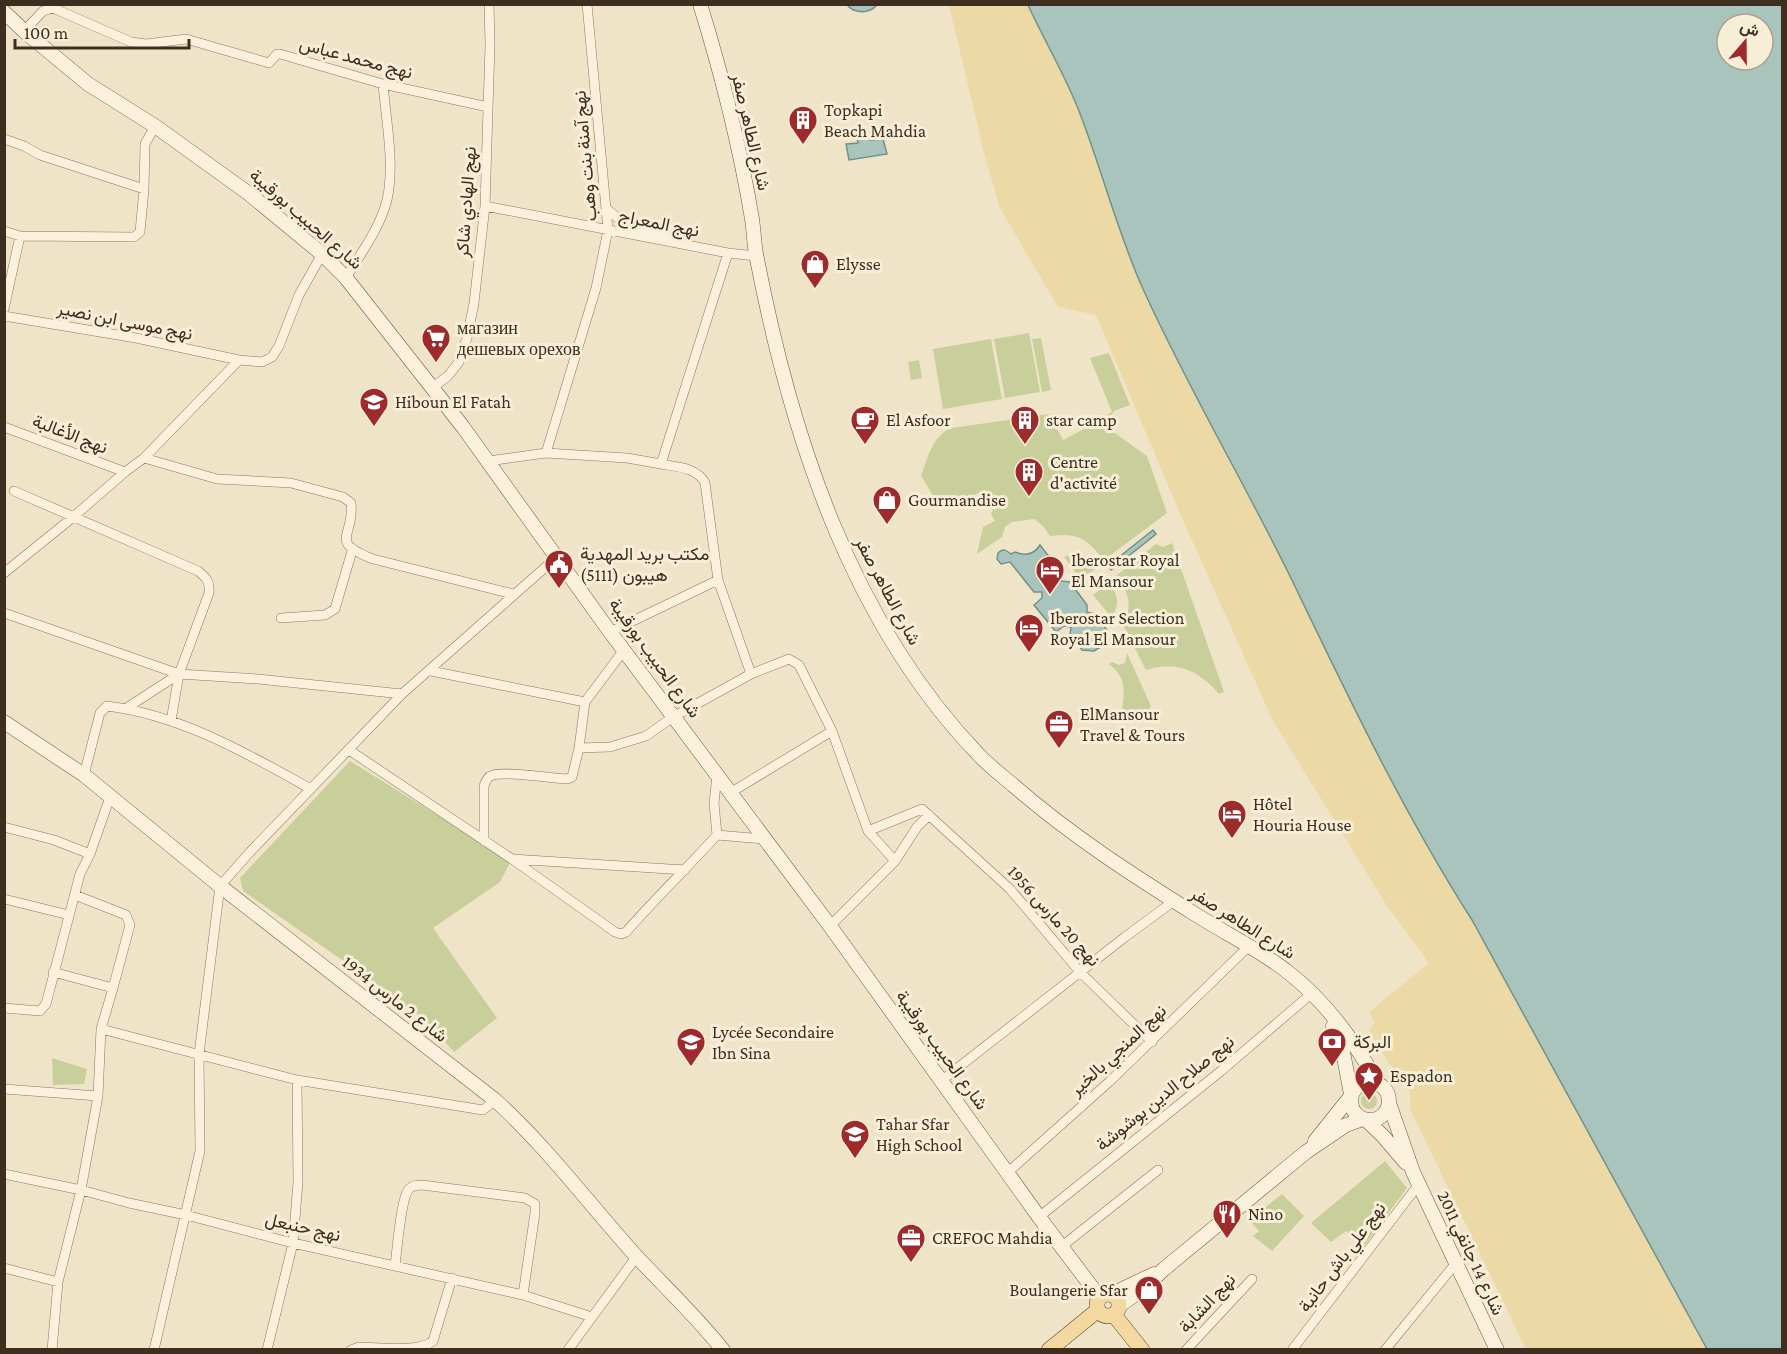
<svg xmlns="http://www.w3.org/2000/svg" width="1787" height="1354" font-family="'Crimson Pro',Vazirmatn,serif">
	<rect width="100%" height="100%" fill="#f0e4c8"/>
	<path fill="#c9cf9b" d="M1029,333L1040,392L1005,398L994,339Z
		M1041,338L1051,390L1042,392L1032,339Z
		M991,339L1002,399L943,409L933,349Z
		M1109,353L1130,405L1114,411L1105,426L1147,456L1167,513L1104,560C1086,538 1079,533 1050,536L1043,526L1034,519L1012,522L1005,527L1002,537L977,554L983,527L995,521L991,514L994,507L989,500L980,497L978,493L958,504L934,497L921,476C928,458 932,435 952,428L1049,414L1063,440L1097,422L1112,412L1090,358Z
		M919,360L922,378L911,380L908,362Z
		M1172,543L1224,692L1219,694C1198,670 1178,661 1146,670L1124,627C1131,603 1131,597 1116,576L1156,544L1163,547Z
		M1076,553L1088,557L1096,568L1081,580L1064,557Z
		M1108,583C1118,594 1121,605 1111,617L1093,595Z
		M1127,653L1151,706L1143,719L1122,710C1125,690 1126,677 1109,664L1112,662L1119,665L1125,663Z
		M350,761L511,861L500,882L433,928L497,1018L454,1052L426,1021L398,999L243,891L240,878Z
		M52,1058L87,1069L84,1084L53,1085Z
		M1361 1101a8 8 0 1 1 16 0a8 8 0 1 1-16 0Z
		M1385,1161L1407,1188L1364,1246L1346,1231L1331,1242L1311,1223Z
		M1282,1194L1304,1216L1272,1251L1253,1236L1259,1231L1249,1220Z"/>
	<path fill="#ecd9a5" d="M949,5H1028C1044,40 1065,75 1079,111C1102,169 1117,232 1143,289C1188,385 1241,477 1288,572C1345,690 1401,809 1472,920L1707,1349H1526L1411,1111L1409,1086L1403,1075L1389,1064L1369,1030L1375,1023L1369,1012L1429,963L1387,906L1273,721L1182,518L1096,315L1058,307L1000,208L986,161Z"/>
	<path fill="#a9c4bc" stroke="#6f938a" stroke-width="1.5" fill-rule="evenodd" d="M847,5H877C869,14 855,14 847,5Z
		M1028,5H1782V1349H1707L1472,920C1401,809 1345,690 1288,572C1241,477 1187,386 1143,289C1117,231 1102,170 1079,111C1065,75 1044,40 1028,5ZM1727,24H1763V60H1727Z
		M870,137V140L883,139L887,154L849,160L846,144L858,143L857,138Z
		M1153,530L1156,534L1111,570L1108,566Z
		M1040,545L1060,571L1061,581L1070,582L1087,605V612L1094,614L1107,630L1104,645L1094,651L1082,650L1070,635L1071,627L1064,626L1056,632L1034,605L1042,598V592H1034L1010,562L1001,564L997,559L998,553C1003,548 1006,550 1011,554L1015,552C1025,556 1034,555 1040,545Z"/>
	<g fill="none" stroke-linecap="round" stroke-linejoin="round">
		<g stroke="#8d765c" stroke-width="10">
			<path id="street" d="M24,31L43,11L53,8L131,42L146,44L186,39L269,63L277,54H280L383,84L488,107
				M4,139L24,146L40,155L144,189L145,144L155,126
				M485,206L728,253L756,256
				M607,209L621,221L666,236
				M4,231L20,236L134,237L140,232L144,189
				M346,278C361,253 380,228 387,200C395,165 386,120 383,84
				M4,309L20,236
				M4,316L136,338L239,360
				M433,387L448,376L459,362L467,338L474,303L485,206L490,45L489,4
				M4,427L125,472
				M546,453L627,458L661,464L728,253
				M144,458L217,479L291,483L343,497L351,503C355,537 327,541 373,559L513,594
				M488,461L546,453L596,288L608,230L587,4
				M661,464C676,467 697,467 705,483L718,580L751,674
				M14,491L198,571C207,578 210,582 209,593L179,674L171,721
				M4,573L72,518L125,472L144,458L239,360L262,362L272,357L279,346L299,295L322,254
				M4,613L179,674L258,679L402,694
				M281,618L325,615L335,609L352,551
				M610,632L718,580
				M431,671L585,702L579,748L572,777L567,779C551,778 506,771 493,775C487,777 486,781 484,786V841
				M585,702L624,650
				M125,709L179,674
				M579,748L610,747L646,736L673,717L751,674L789,659L799,665L832,731L868,831L895,861
				M349,750L512,859L615,932L621,934L626,932C655,899 687,868 717,835L714,803L717,775
				M84,775L100,713L107,706C181,715 248,754 311,789
				M730,793L832,731
				M4,827L54,840L90,854
				M868,831L922,809L1010,889L1080,972L1152,1042
				M717,835L764,839
				M512,859L685,870
				M75,895L126,915L130,925L113,988
				M4,899L69,915
				M830,926L895,861L917,827L929,815
				M4,1008L40,1011L46,1004L80,874L90,854L110,797
				M101,1029L297,1080L483,1110L495,1100
				M941,1081L1125,937L1174,901
				M4,1089L98,1096
				M1007,1173L1109,1082L1248,947
				M4,1174L81,1190L129,1203L186,1215L293,1243L523,1295L592,1317
				M1039,1217L1221,1071L1311,994
				M1061,1247L1158,1170
				M395,1266C397,1251 401,1197 409,1189C413,1185 417,1185 422,1185L525,1198L535,1204V1213L523,1295
				M4,1268L58,1282
				M52,1350L58,1282L81,1190L98,1096L101,1029L113,988L53,972
				M154,1350L200,1151L199,1054L220,886L250,852L402,694L558,556
				M267,1350L293,1243L298,1182L297,1080
				M351,1350L359,1347C378,1347 419,1353 433,1341L452,1278
				M568,1350L637,1256
				M1186,1350L1252,1279
				M1292,1350L1419,1184
				M1385,1350L1456,1263"/>
		</g>
		<g stroke="#6f573f" stroke-width="15">
			<path id="secondary" d="M700,4C722,75 740,147 752,219C754,232 754,246 757,259C791,435 851,622 978,754C988,765 1001,775 1013,785C1070,835 1134,876 1198,916C1228,935 1262,951 1289,973C1326,1002 1355,1042 1377,1082
				M4,12L24,31L88,84L155,126L248,193L322,254L346,278L463,427L610,632L830,926L1039,1217L1100,1298
				M4,722L84,775L220,886L495,1100C547,1147 589,1204 636,1256C665,1287 696,1316 723,1350
				M1333,1026L1342,1047L1351,1094
				M1351 1101a19 19 0 1 1 38 0a19 19 0 1 1-38 0Z
				M1389,1103L1413,1172L1497,1350
				M1365,1119L1382,1135L1406,1163
				M1315,1141L1351,1096
				M1110,1295L1154,1274
				M1119,1306L1143,1289L1164,1269L1306,1152L1346,1125L1363,1119"/>
		</g>
		<g stroke="#5b4430" stroke-width="16">
			<path id="primary" d="M1097 1305a11 11 0 1 1 22 0a11 11 0 1 1-22 0Z
				M1114,1315L1142,1350
				M1049,1350L1098,1310"/>
		</g>
		<use href="#street" stroke="#faf1dc" stroke-width="9"/>
		<use href="#secondary" stroke="#faf1dc" stroke-width="14"/>
		<use href="#primary" stroke="#f3d9a0" stroke-width="15"/>
	</g>
	<defs>
		<g id="building-pin" transform="scale(1.5)"><path d="M0 17L-7.5 6A9.5 9.5 0 1 1 7.5 6Z" fill="#9e2a2b" stroke="#f7eed8"/><path d="M-4-6H4V6H1V3H-1V6H-4ZM-2.5-4.3h1.7v1.8h-1.7ZM.8-4.3h1.7v1.8H.8ZM-2.5-1h1.7V.8h-1.7ZM.8-1h1.7V.8H.8Z" fill="#fff"/></g>
		<g id="shop-pin" transform="scale(1.5)"><path d="M0 17L-7.5 6A9.5 9.5 0 1 1 7.5 6Z" fill="#9e2a2b" stroke="#f7eed8"/><path d="M-5-2.5h2.3a2.7 3.5 0 0 1 5.4 0H5L5.5 6h-11ZM-1.5-2.5h3a1.5 2.3 0 0 0-3 0Z" fill="#fff"/></g>
		<g id="supermarket-pin" transform="scale(1.5)"><path d="M0 17L-7.5 6A9.5 9.5 0 1 1 7.5 6Z" fill="#9e2a2b" stroke="#f7eed8"/><path d="M-6-5.5h2.5l.6 2H6L4.5 2H-2.5L-4.4-4H-6ZM-1.5 3.2a1.3 1.3 0 1 0 .1 0ZM3 3.2a1.3 1.3 0 1 0 .1 0Z" fill="#fff"/></g>
		<g id="school-pin" transform="scale(1.5)"><path d="M0 17L-7.5 6A9.5 9.5 0 1 1 7.5 6Z" fill="#9e2a2b" stroke="#f7eed8"/><path d="M0-5L7-2L0 1L-7-2ZM-4 1L0 2.5L4 1V4Q0 6-4 4Z" fill="#fff"/></g>
		<g id="cafe-pin" transform="scale(1.5)"><path d="M0 17L-7.5 6A9.5 9.5 0 1 1 7.5 6Z" fill="#9e2a2b" stroke="#f7eed8"/><path d="M-5.5-4.5H6V0H3Q3 3.5 0 3.5H-2.5Q-5.5 3.5-5.5 0ZM3-3.2v2h1.7v-2ZM-6 4.5H4V6H-6Z" fill="#fff"/></g>
		<g id="civic-pin" transform="scale(1.5)"><path d="M0 17L-7.5 6A9.5 9.5 0 1 1 7.5 6Z" fill="#9e2a2b" stroke="#f7eed8"/><path d="M-.6-6.5H3V-4.5H.6V-3L4-1V1h2V6H-6V1h2V-1L-.6-3ZM-1.2 2.5V6h2.4V2.5Z" fill="#fff"/></g>
		<g id="hotel-pin" transform="scale(1.5)"><path d="M0 17L-7.5 6A9.5 9.5 0 1 1 7.5 6Z" fill="#9e2a2b" stroke="#f7eed8"/><path d="M-6-4.5h1.5V1H6V5H4.5V3h-9V5H-6ZM-4 0a1.8 1.8 0 1 1 3.6 0ZM.5 0V-2.5h3Q6-2.5 6 0Z" fill="#fff"/></g>
		<g id="office-pin" transform="scale(1.5)"><path d="M0 17L-7.5 6A9.5 9.5 0 1 1 7.5 6Z" fill="#9e2a2b" stroke="#f7eed8"/><path d="M-6-3h4V-5.5h4V-3h4V5H-6ZM-1-4.5V-3h2v-1.5ZM-6 0V1H6V0Z" fill="#fff"/></g>
		<g id="bank-pin" transform="scale(1.5)"><path d="M0 17L-7.5 6A9.5 9.5 0 1 1 7.5 6Z" fill="#9e2a2b" stroke="#f7eed8"/><path d="M-6-4H6V4H-6ZM0-2.3a2.3 2.3 0 1 0 0 4.6a2.3 2.3 0 1 0 0-4.6Z" fill="#fff"/></g>
		<g id="sight-pin" transform="scale(1.5)"><path d="M0 17L-7.5 6A9.5 9.5 0 1 1 7.5 6Z" fill="#9e2a2b" stroke="#f7eed8"/><path d="M0-6L1.8-2.2L6-1.7L2.9 1.2L3.7 5.4L0 3.3L-3.7 5.4L-2.9 1.2L-6-1.7L-1.8-2.2Z" fill="#fff"/></g>
		<g id="restaurant-pin" transform="scale(1.5)"><path d="M0 17L-7.5 6A9.5 9.5 0 1 1 7.5 6Z" fill="#9e2a2b" stroke="#f7eed8"/><path d="M-5-6h1v4h1v-4h1v4h1v-4h1v5L-1.5 .5V6h-2V.5L-5-1ZM5-6V6H3V1.5H1.5Q1.5-4 5-6Z" fill="#fff"/></g>
	</defs>
	<g fill-rule="evenodd">
		<use href="#building-pin" x="803" y="120"/>
		<use href="#shop-pin" x="815" y="264"/>
		<use href="#supermarket-pin" x="436" y="338"/>
		<use href="#school-pin" x="374" y="402"/>
		<use href="#cafe-pin" x="865" y="420"/>
		<use href="#building-pin" x="1025" y="420"/>
		<use href="#building-pin" x="1029" y="472"/>
		<use href="#shop-pin" x="887" y="500"/>
		<use href="#civic-pin" x="559" y="564"/>
		<use href="#hotel-pin" x="1050" y="570"/>
		<use href="#hotel-pin" x="1029" y="628"/>
		<use href="#office-pin" x="1059" y="724"/>
		<use href="#hotel-pin" x="1232" y="814"/>
		<use href="#school-pin" x="691" y="1042"/>
		<use href="#bank-pin" x="1332" y="1042"/>
		<use href="#sight-pin" x="1369" y="1076"/>
		<use href="#school-pin" x="855" y="1134"/>
		<use href="#restaurant-pin" x="1227" y="1214"/>
		<use href="#office-pin" x="911" y="1238"/>
		<use href="#shop-pin" x="1149" y="1290"/>
	</g>
	<g text-anchor="middle" dominant-baseline="central" stroke-width="6" stroke-linejoin="round" paint-order="stroke">
		<g font-size="18" fill="#3d2e20" stroke="#f7eed8">
			<text transform="translate(356 58) rotate(15)">نهج محمد عباس</text>
			<text transform="translate(751 132) rotate(77)">شارع الطاهر صفر</text>
			<text transform="translate(585 156) rotate(-95)">نهج آمنة بنت وهب</text>
			<text transform="translate(466 202) rotate(-86)">نهج الهادي شاكر</text>
			<text transform="translate(306 219) rotate(41)">شارع الحبيب بورقيبة</text>
			<text transform="translate(659 223) rotate(11)">نهج المعراج</text>
			<text transform="translate(125 321) rotate(11)">نهج موسى ابن نصير</text>
			<text transform="translate(70 434) rotate(21)">نهج الأغالبة</text>
			<text transform="translate(888 591) rotate(62)">شارع الطاهر صفر</text>
			<text transform="translate(655 658) rotate(54)">شارع الحبيب بورقيبة</text>
			<text transform="translate(1054 916) rotate(48)">نهج 20 مارس 1956</text>
			<text transform="translate(1243 923) rotate(32)">شارع الطاهر صفر</text>
			<text transform="translate(395 999) rotate(38)">شارع 2 مارس 1934</text>
			<text transform="translate(942 1050) rotate(54)">شارع الحبيب بورقيبة</text>
			<text transform="translate(1118 1050) rotate(-43)">نهج المنجي بالخير</text>
			<text transform="translate(1165 1093) rotate(-39)">نهج صلاح الدين بوشوشة</text>
			<text transform="translate(303 1227) rotate(13)">نهج حنبعل</text>
			<text transform="translate(1471 1253) rotate(65)">شارع 14 جانفي 2011</text>
			<text transform="translate(1342 1257) rotate(-53)">نهج علي باش حانبة</text>
			<text transform="translate(1207 1303) rotate(-47)">نهج الشابة</text>
		</g>
		<g font-size="18" fill="#3d2e20" stroke="#f7eed8" text-anchor="start">
			<text x="824" y="110">Topkapi<tspan x="824" dy="21">Beach Mahdia</tspan></text>
			<text x="836" y="264">Elysse</text>
			<text x="457" y="328">магазин<tspan x="457" dy="21">дешевых орехов</tspan></text>
			<text x="395" y="402">Hiboun El Fatah</text>
			<text x="886" y="420">El Asfoor</text>
			<text x="1046" y="420">star camp</text>
			<text x="1050" y="462">Centre<tspan x="1050" dy="21">d'activité</tspan></text>
			<text x="908" y="500">Gourmandise</text>
			<text x="580" y="554">مكتب بريد المهدية<tspan x="580" dy="21">هيبون (5111)</tspan></text>
			<text x="1071" y="560">Iberostar Royal<tspan x="1071" dy="21">El Mansour</tspan></text>
			<text x="1050" y="618">Iberostar Selection<tspan x="1050" dy="21">Royal El Mansour</tspan></text>
			<text x="1080" y="714">ElMansour<tspan x="1080" dy="21">Travel &amp; Tours</tspan></text>
			<text x="1253" y="804">Hôtel<tspan x="1253" dy="21">Houria House</tspan></text>
			<text x="712" y="1032">Lycée Secondaire<tspan x="712" dy="21">Ibn Sina</tspan></text>
			<text x="1353" y="1042">البركة</text>
			<text x="1390" y="1076">Espadon</text>
			<text x="876" y="1124">Tahar Sfar<tspan x="876" dy="21">High School</tspan></text>
			<text x="1248" y="1214">Nino</text>
			<text x="932" y="1238">CREFOC Mahdia</text>
			<text x="1128" y="1290" text-anchor="end">Boulangerie Sfar</text>
		</g>
	</g>
	<rect width="1787" height="1354" fill="none" stroke="#3d2e20" stroke-width="12"/>
	<g transform="translate(1745 42) rotate(20)"><circle r="28" fill="#f7eed8" stroke="#ada18e" stroke-width="1.5"/>
	<path d="M0-4.5L10 22L0 15L-10 22Z" fill="#9e2a2b"/>
	<text y="-9" font-size="16" font-weight="bold" text-anchor="middle" fill="#3d2e20">ش</text>
	</g>
	<path d="M15 39v9h174v-9" fill="none" stroke="#3d2e20" stroke-width="3"/>
	<text x="24" y="39" font-size="18" fill="#3d2e20" stroke="#f7eed8" stroke-width="4.5" paint-order="stroke">100 m</text>
</svg>
